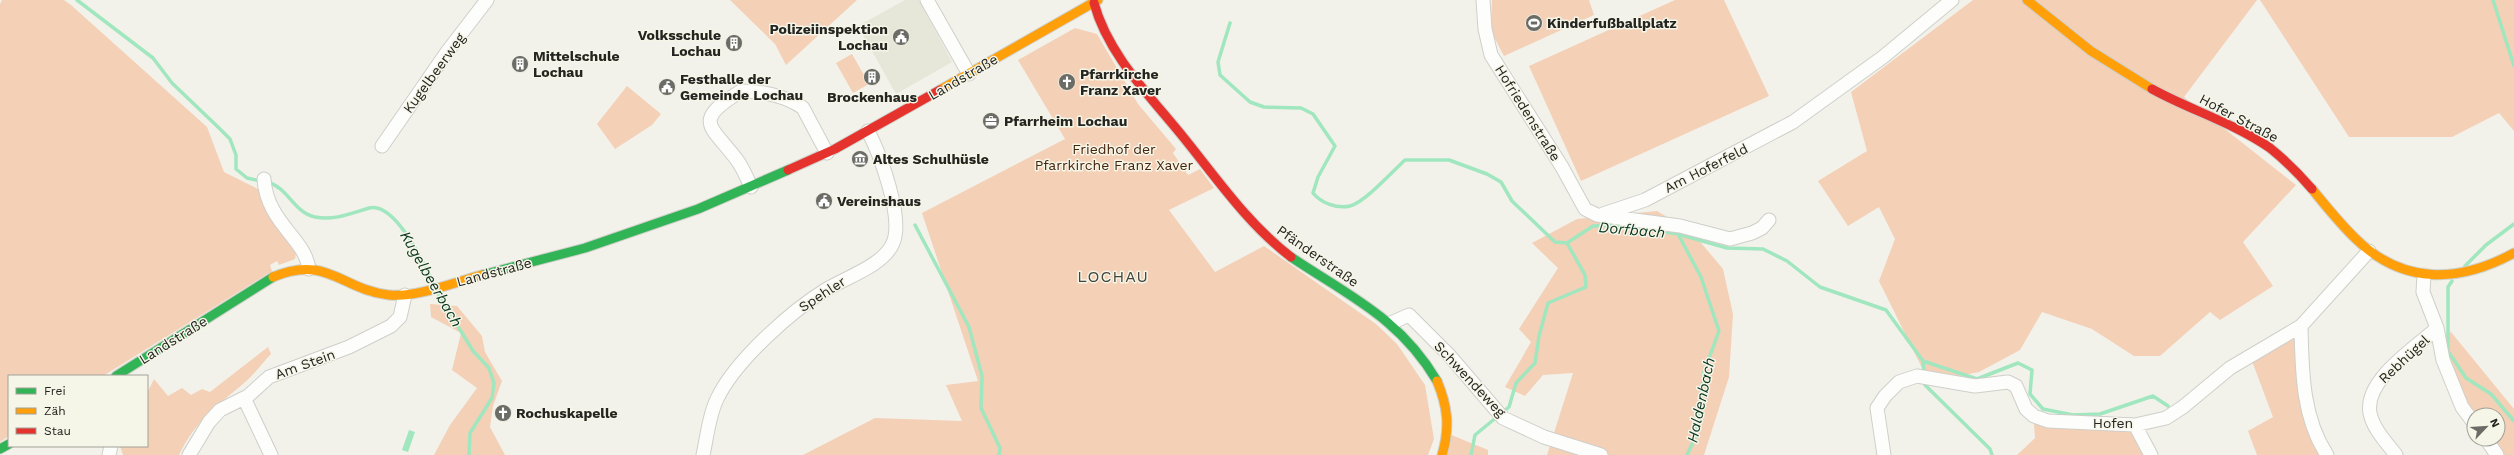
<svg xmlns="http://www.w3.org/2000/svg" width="2514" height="455" font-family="'Work Sans',sans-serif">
	<rect width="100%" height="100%" fill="#f2f2eb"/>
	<path fill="#e7e7d9" d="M905,0H919L952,62L896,94L858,26Z"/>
	<path fill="#f4d0b6" d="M2,0H64L71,5L207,127L224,172L262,191L296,253L295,259L279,265L277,261L270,265L272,271L103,376H9V436L0,442V4Z
		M730,0H857L786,65L775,44Z
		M1492,0H1589L1594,15L1504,56L1491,31Z
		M1675,0H1724L1769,96L1581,181L1529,66Z
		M1973,0H2257L2184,97L2296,185L2243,242L2273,286L2220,320L2210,312L2160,356H2134L2092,329L2042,312L2020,350L1979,372L1929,382L1879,281L1895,239L1879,207L1848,226L1818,181L1867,151L1851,92Z
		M2260,0H2514V131L2499,113L2452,137H2349Z
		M1075,28L1097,34L1138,104L1176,149L1173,153L1188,175L1200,169L1214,188L1169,210L1215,272L1264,246L1376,324L1397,344L1425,385L1434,439L1428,455H803L875,418L962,421L946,385L978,381L922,213L1065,139L1018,60Z
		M852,54L869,84L853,93L836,63Z
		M627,86L661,114L652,125L615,149L597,124Z
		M1657,211L1692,232L1723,269L1733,314L1729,377L1704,455H1547L1573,373L1543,375L1525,396L1505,387L1531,342L1519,329L1558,268L1532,243L1577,219Z
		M430,304L457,306L482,336L485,352L502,381L493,406L490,427L505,455H434L450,425L477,388L452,370L461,333L431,317Z
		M2451,332L2514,409V455H2501L2489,439H2498V415H2474L2463,406L2441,338Z
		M2296,336L2322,455H2257L2248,431L2273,417L2252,361Z
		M268,347L271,354C262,363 254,375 244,383C216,407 196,420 179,455H123L120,446H147V393L154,379L168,396L182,388L191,395L202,389L210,392Z
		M2034,424L2131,428L2146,455H2017L2035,438Z
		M1449,434L1488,450V455H1442Z"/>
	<path fill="#a0e6be" d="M409,430L415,432L408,452L402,450Z"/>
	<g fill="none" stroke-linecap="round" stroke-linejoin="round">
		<path stroke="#a0e6be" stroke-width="3.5" d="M77,0L153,58L172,83L219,128L230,139L236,155V169L247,178L261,181
			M2493,0L2514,66
			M1230,23L1218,62L1220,75L1250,102L1264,107L1301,108L1313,114L1335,146L1318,177L1313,193C1321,203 1337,209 1350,206C1364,203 1393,171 1405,160H1449L1487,174L1501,182L1512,201L1555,242L1567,243L1593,226L1617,225L1678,234L1727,248L1763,249L1787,261L1820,287L1886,310L1923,361L1977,379L2018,363L2032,370L2030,394L2043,409L2073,415L2100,414L2153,396L2168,406
			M267,182C288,187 294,213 315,217C334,221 352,213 369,208C395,201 424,264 433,282
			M915,225L969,327L982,376L981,408L1000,448L999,455
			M1678,234L1701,277L1719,331L1704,372L1695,438L1687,455
			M2465,266L2486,245L2514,224
			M2452,281L2448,287V351L2466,378L2491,394L2514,421
			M437,292L473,351L489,368L494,383L492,398L470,433L469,455
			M1923,361L1924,374
			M1924,380L1925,385L1990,449L1992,455
			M1471,455L1475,435L1509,407L1516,383L1535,363L1539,336L1548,303L1586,287L1585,275L1567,243"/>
		<g stroke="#cfcfca" stroke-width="15">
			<path id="street" d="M927,0L969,74
				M1483,0L1485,29L1491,55L1562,167L1585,209L1597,215L1680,226L1730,239L1752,233L1762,228L1769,220
				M382,146L447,52L487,0
				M264,179C267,223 305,238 309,269
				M751,187C747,178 743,168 737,160C711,125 691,122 741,91C761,91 787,96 803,108L827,153
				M1603,214L1645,200L1793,122L1883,57L1952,0
				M2424,275L2423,292L2437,328L2443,360L2462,407L2474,423
				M1391,323L1409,315L1449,355L1503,418L1544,437L1601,455
				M2301,326C2302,370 2302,417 2327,455
				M244,398L271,455
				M2135,425L2151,455
				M2486,439L2497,455
				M109,455L111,446
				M189,455L209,422L220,410L248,396L269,377L349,347L391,326L400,317L405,295
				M703,455C707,437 709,415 717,399C735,361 791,311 827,289C847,277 884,265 893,243C904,218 880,154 868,131
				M1884,455L1877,408L1885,396L1899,382L1917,376L1975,386L2008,382L2016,386L2026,409L2034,416L2048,421L2135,425L2166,418L2183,407L2230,368L2301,326L2369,251
				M2396,455C2387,443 2373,429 2370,413C2364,380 2415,348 2437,328"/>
		</g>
		<g stroke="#cfcfca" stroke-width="11">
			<path id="fast" d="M1291,257C1349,296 1400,318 1437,381
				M482,275L585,248L698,209L788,170
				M116,376L273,277
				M0,449L9,444"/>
		</g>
		<g stroke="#cfcfca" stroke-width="11">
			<path id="slow" d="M2027,0L2091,51L2152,89
				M940,90L1098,0
				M2312,189C2326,206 2340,224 2356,239C2403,285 2459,283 2514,253
				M273,277C327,254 342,290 389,295C416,298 455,282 482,275
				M1437,381C1448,407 1450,428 1442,455"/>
		</g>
		<g stroke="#cfcfca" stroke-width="11">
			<path id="jam" d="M1094,3C1108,55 1151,97 1184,138C1218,180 1248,224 1291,257
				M2152,89C2190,110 2234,123 2270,148C2285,160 2299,174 2312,189
				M788,170L835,149L940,90"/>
		</g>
		<use href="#street" stroke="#fdfdfc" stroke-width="13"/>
		<use href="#fast" stroke="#30b455" stroke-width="9"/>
		<use href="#slow" stroke="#ff9f0a" stroke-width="9"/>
		<use href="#jam" stroke="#e5322d" stroke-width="9"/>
	</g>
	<defs>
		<g id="stadium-disc" transform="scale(0.9)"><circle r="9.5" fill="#6c6c67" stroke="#f5f5e8"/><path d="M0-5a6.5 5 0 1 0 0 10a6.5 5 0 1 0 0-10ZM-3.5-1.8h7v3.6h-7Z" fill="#fff"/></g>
		<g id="civic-disc" transform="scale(0.9)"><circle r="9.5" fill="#6c6c67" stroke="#f5f5e8"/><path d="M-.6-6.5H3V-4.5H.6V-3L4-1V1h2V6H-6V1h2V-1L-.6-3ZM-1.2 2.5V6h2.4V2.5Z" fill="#fff"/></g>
		<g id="building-disc" transform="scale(0.9)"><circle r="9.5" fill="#6c6c67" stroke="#f5f5e8"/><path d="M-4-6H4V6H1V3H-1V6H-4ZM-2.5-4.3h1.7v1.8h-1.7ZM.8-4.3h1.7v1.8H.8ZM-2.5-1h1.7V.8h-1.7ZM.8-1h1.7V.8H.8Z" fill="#fff"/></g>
		<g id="church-disc" transform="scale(0.9)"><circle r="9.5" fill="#6c6c67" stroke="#f5f5e8"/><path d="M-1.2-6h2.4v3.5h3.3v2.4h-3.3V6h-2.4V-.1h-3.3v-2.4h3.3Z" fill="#fff"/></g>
		<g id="office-disc" transform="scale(0.9)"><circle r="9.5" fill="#6c6c67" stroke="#f5f5e8"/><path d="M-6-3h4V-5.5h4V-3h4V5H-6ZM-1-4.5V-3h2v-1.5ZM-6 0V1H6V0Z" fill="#fff"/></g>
		<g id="museum-disc" transform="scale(0.9)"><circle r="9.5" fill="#6c6c67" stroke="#f5f5e8"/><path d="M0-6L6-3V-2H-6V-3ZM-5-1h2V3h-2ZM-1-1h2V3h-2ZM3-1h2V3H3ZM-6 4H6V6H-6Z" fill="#fff"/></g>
	</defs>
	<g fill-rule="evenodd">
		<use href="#stadium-disc" x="1534" y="23"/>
		<use href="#civic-disc" x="901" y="37"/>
		<use href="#building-disc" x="734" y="43"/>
		<use href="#building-disc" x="520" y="64"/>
		<use href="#building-disc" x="872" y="77"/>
		<use href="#church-disc" x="1067" y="82"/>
		<use href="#civic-disc" x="667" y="87"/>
		<use href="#office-disc" x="991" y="121"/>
		<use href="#museum-disc" x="860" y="159"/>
		<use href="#civic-disc" x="824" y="201"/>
		<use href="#church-disc" x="503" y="413"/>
	</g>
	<g text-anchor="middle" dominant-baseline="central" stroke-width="3" stroke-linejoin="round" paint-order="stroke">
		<g font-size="14" font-weight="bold" fill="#242420" stroke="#f5f5e8" text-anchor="start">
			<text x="1547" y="23">Kinderfußballplatz</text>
			<text x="888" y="29" text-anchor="end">Polizeiinspektion<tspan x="888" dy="16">Lochau</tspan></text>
			<text x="721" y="35" text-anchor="end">Volksschule<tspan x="721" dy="16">Lochau</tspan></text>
			<text x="533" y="56">Mittelschule<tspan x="533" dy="16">Lochau</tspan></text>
			<text x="1080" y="74">Pfarrkirche<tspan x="1080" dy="16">Franz Xaver</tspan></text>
			<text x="680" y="79">Festhalle der<tspan x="680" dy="16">Gemeinde Lochau</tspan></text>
			<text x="872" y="97" text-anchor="middle">Brockenhaus</text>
			<text x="1004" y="121">Pfarrheim Lochau</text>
			<text x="873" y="159">Altes Schulhüsle</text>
			<text x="837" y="201">Vereinshaus</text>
			<text x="516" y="413">Rochuskapelle</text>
		</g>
		<g font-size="14" fill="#242420" stroke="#f5f5e8">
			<text transform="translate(434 73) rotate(-54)">Kugelbeerweg</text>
			<text transform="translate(963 77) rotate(-30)">Landstraße</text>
			<text transform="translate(1528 113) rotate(58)">Hofriedenstraße</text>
			<text transform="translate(2239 118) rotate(28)">Hofer Straße</text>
			<text transform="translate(1706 168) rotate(-27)">Am Hoferfeld</text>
			<text transform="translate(1318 256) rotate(35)">Pfänderstraße</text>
			<text transform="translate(494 272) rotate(-15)">Landstraße</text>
			<text transform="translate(822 294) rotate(-33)">Spehler</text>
			<text transform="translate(173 340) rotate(-32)">Landstraße</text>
			<text transform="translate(2404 359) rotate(-43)">Rebhügel</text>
			<text transform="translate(305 364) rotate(-20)">Am Stein</text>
			<text transform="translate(1470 379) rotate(47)">Schwendeweg</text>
			<text x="2113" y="423">Hofen</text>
		</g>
		<g font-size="14" fill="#46250d" stroke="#f5f5e8">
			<text x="1114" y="149">Friedhof der<tspan x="1114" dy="16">Pfarrkirche Franz Xaver</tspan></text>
		</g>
		<g font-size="15" font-style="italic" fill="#083520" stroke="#f5f5e8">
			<text transform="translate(1632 230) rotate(5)">Dorfbach</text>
			<text transform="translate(431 279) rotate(60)">Kugelbeerbach</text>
			<text transform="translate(1701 400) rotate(-78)">Haldenbach</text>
		</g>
		<g font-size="16" letter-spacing="1" fill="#44443a" stroke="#f5f5e8">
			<text x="1113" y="276">LOCHAU</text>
		</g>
	</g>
	<rect x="8" y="375" width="140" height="72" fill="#f5f5e8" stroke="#a1a198"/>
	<rect x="16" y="388" width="20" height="6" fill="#30b455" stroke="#a1a198"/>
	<text x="44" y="395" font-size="12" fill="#242420">Frei</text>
	<rect x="16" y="408" width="20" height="6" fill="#ff9f0a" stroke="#a1a198"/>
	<text x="44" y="415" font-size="12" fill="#242420">Zäh</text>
	<rect x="16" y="428" width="20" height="6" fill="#e5322d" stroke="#a1a198"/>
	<text x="44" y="435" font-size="12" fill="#242420">Stau</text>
	<g transform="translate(2486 427) rotate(65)"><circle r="19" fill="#f5f5e8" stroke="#a1a198"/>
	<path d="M0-3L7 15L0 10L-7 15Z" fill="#6c6c67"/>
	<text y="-6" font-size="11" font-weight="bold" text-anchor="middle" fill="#242420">N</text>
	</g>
</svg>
